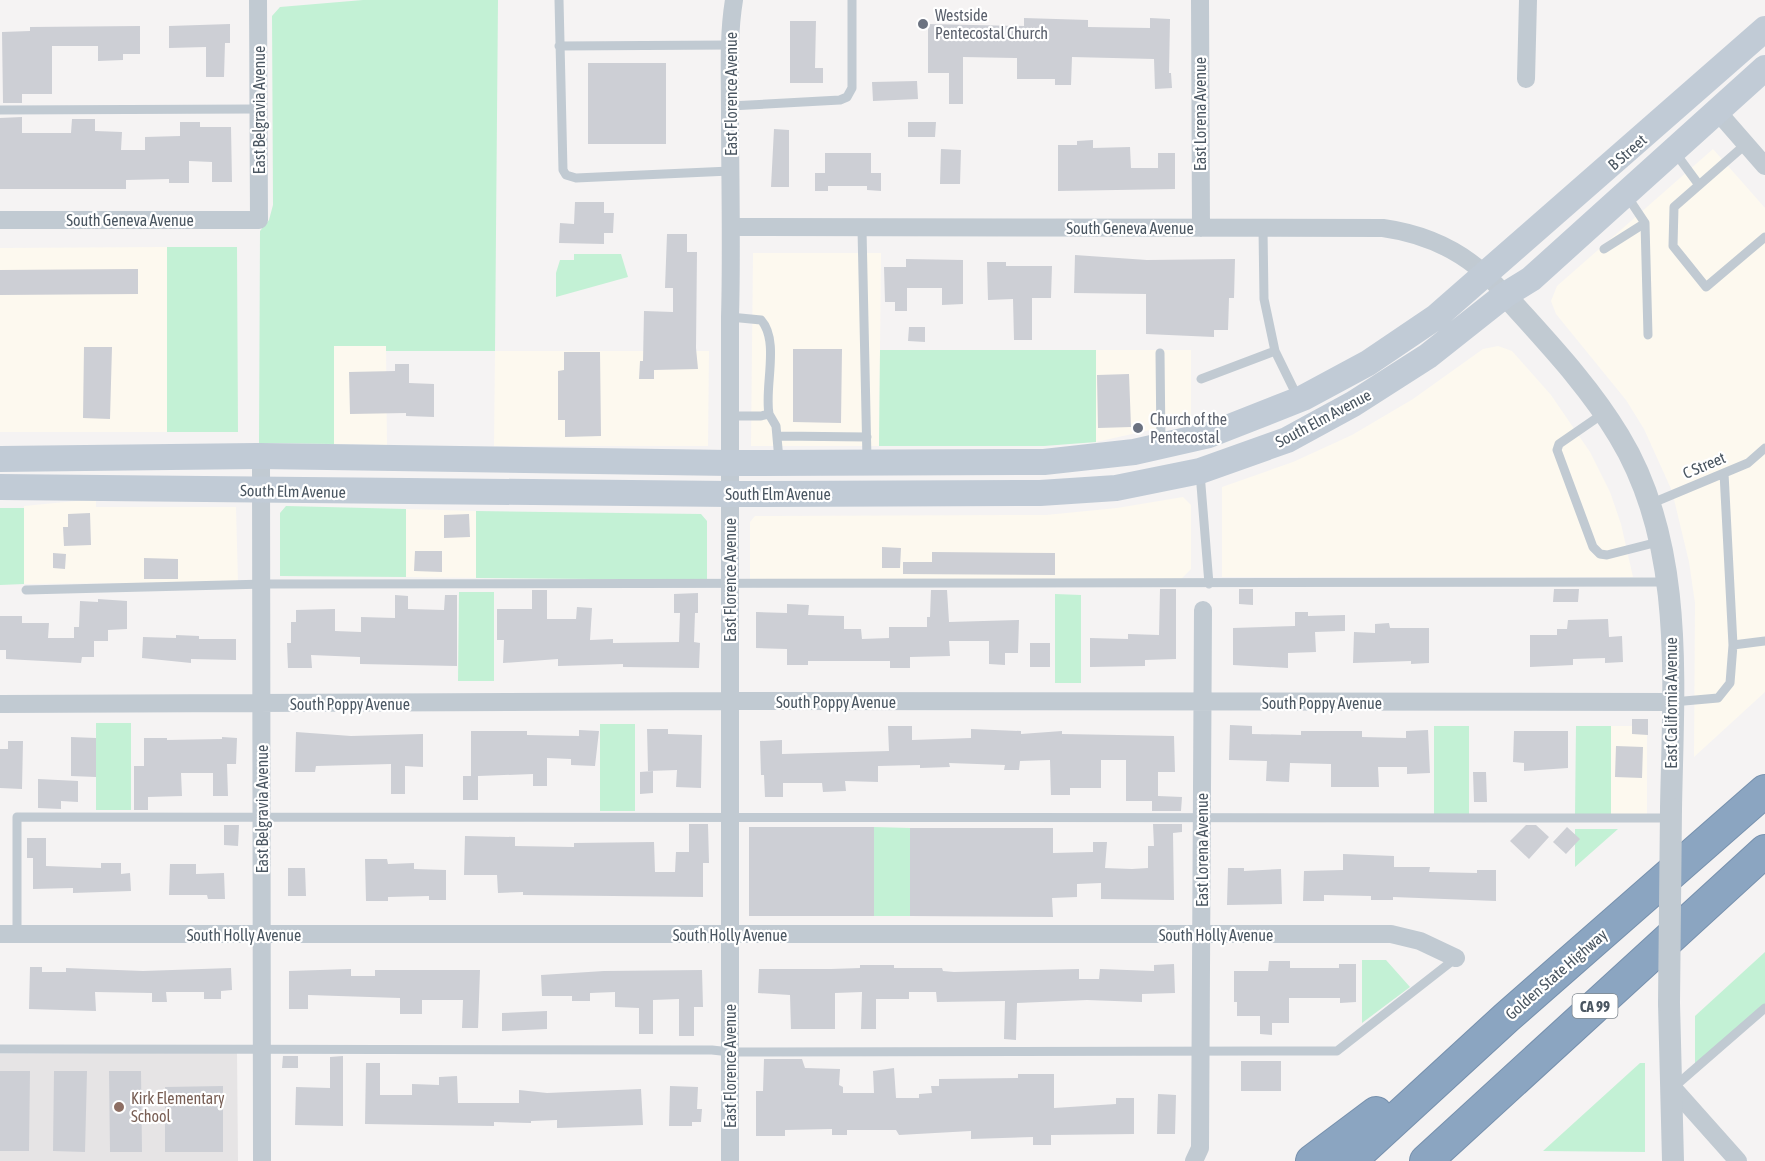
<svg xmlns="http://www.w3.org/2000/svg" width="1765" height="1161" font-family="'Asap Condensed',sans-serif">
	<rect width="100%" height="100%" fill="#f5f3f3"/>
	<path fill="#fdf9ef" d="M1713,149L1765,208V692L1694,757L1695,603L1689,562L1672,491L1644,429L1626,400L1556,314L1551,301L1557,286Z
		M167,247V432H0V248Z
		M753,253H881L879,446H751Z
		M333,346H386L387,445L334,444Z
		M1498,346L1512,351L1551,395L1590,452L1610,492L1621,524L1633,577H1222V487L1293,462L1352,435L1413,399L1483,349Z
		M1096,350H1191V421L1096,442Z
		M495,351H709L708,446H494Z
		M1183,497L1191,505V569L1181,579L750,580V522L755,516L1046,515L1117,508Z
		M96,499V507H236L238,582L24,584V506Z
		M406,509L476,511V578L406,577Z
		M1611,726H1647V815H1611Z"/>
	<path fill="#e6e4e5" d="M237,1052L238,1161H0V1054Z"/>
	<path fill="#c3f1d5" d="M363,0H498L495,351H386V346H334V444L259,443L260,231L269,220L273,205L272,16L280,7Z
		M167,247H237L238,432H167Z
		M574,254H621L628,277L556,297V273L560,260H574Z
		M880,350H1096V442L1044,446H879Z
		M286,506L406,509V577L280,576V513Z
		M0,508H24V584L0,585Z
		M476,511L701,514L707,521V580L476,578Z
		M459,592H494V681H458Z
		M1055,594L1081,595V683H1055Z
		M96,723H131V810H96Z
		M600,724H635V811H600Z
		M1434,726H1469V815L1434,814Z
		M1576,726H1611V815H1575Z
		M874,827L910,828V916H874Z
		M1575,829H1618L1575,867Z
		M1765,952V1004L1695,1066V1016Z
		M1362,960H1386L1410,987L1362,1023Z
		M1640,1063H1645V1152L1543,1151Z"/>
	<path fill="#cdcfd5" d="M1024,18L1088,20V27L1150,28V18L1170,19L1169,73H1171L1172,88L1155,89L1154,59L1072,57L1071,85H1055V79H1017V58H1015L963,57V104H949V73H928V24L1024,26Z
		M790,21H816L815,68H823V83H790Z
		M230,24V43H225L224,77H206V47L169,48V26Z
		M140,26V54H123V60L98,61V46H52V94H22V103H3L2,32L30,31V27Z
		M588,63H666V144H588Z
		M917,81L918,99L873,101L872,82Z
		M22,117V133H71L72,119H95V131L122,132L121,150H145V137L180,136V122H200V127H231L232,182H212V162L189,161V183H169V179L126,180V189H0V118Z
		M908,122H936L935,137H908Z
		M774,129L789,130V187H771Z
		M1093,140V148L1130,147L1131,168H1158V153H1175V189L1058,191V145H1077V141Z
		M941,149L961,150L960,184H940Z
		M825,153H871V173H881V191L867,190V186H828V191H815V173H825Z
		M575,202H604V213H614L613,233H604V244L559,243L560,223L574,224Z
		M667,234H687V252H697L696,348L698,369L654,370V379H639L640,361H643L644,311L673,312V288H665Z
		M1075,255L1147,260L1235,259L1234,298H1229L1228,330H1214V337L1146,334V294L1074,293Z
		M906,259L963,260V304L942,305V288H907V311H895V302H885L884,267H906Z
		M987,262H1006V266H1052L1051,298H1032V340H1014L1013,299L988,300Z
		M138,269V294L0,295V270Z
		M909,327H925V342L908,341Z
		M84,347H112L110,419L83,418Z
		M793,349H842L841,423L793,422Z
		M564,352H600L601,436L565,437V420H558V371L564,370Z
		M395,364H409V383L434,384V417L406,416V413L350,414L349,372L395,371Z
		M1129,374L1131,427L1098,428L1097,375Z
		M90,513L91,545L64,546L63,527H68V514Z
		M469,514L470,537L444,538V515Z
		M882,547L901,548L900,568H882Z
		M415,551H442V572L414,571Z
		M932,552L1055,553V575L903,574V562H932Z
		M53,553L66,554L65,569L53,568Z
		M144,558L178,559V579H144Z
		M1160,589H1176V659L1145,660V666L1090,667V638L1128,639V634L1159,635Z
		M1239,589H1253V605L1239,604Z
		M1554,589H1579L1578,602H1553Z
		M532,590H547V619H576L577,607L592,608L590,640L613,639V643L679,642L680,613H674V594L698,593V613H695L694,642L700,643L699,668L623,667V664L558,666V659L503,663L504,640H497V609H532Z
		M931,590H947L949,622L1019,620L1018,653H1005V665L989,664V641H949L950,656L910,657V668H890V661H808V665H787V649L756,648V612L787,613V604L809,605L808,615L844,616V629H861L862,639L889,638V627H927V617H930Z
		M395,595L408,596V609L444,610L445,595H457V666L360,664V657L311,655L312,668H288L287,643H291V622H296V610L335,609V631L361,632V617L395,618Z
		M98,599L127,601V629L108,630V641H94V657H82L81,663L6,659V650H0V616H22V623H49L48,638H74V627H79L80,601L98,602Z
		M1295,612H1308V616L1345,615V631L1315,632L1316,652L1288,653V668L1233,665V628L1295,626Z
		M1608,619L1609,637L1622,636L1623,662L1605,663V658L1573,659V665L1530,667V635H1557V629H1567L1568,620Z
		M1389,623L1390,628H1429V663L1411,664V661L1353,663L1354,632L1375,633V624Z
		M176,635L199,636V639H236V660L191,659V663L142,658L143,637L176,638Z
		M1030,643H1050V667H1030Z
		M1632,719H1648V735L1632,734Z
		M1230,725L1252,726V734L1301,735V731H1362V737L1406,738V731L1428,730L1430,773L1407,774V767H1378L1379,787H1331V764L1290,763L1289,782L1266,781L1267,761L1229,760Z
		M888,726H912V740L971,738V729L1021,731V734L1062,731V734L1174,736L1175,772H1158V796L1182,797L1181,811H1152V801H1126V760H1101V788H1070V795H1051L1050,760L1020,761L1019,770H1004L1005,765L949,763L950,767L920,768V765L878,766V782L845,781L846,791L823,792L822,783H783V797H765L764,775H761L760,741L782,740V754L889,751Z
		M647,729H668V734L702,735L701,788L676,787L677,770L648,771Z
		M579,730L599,731L595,766L571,765V759L547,758V786H533V774L478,776V800H463V776H471V731H527V735L579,736Z
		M1514,731H1568V768L1524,771V763L1513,762Z
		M296,732L351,736L423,734V767L405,766V794H391V764L316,766L315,772H295Z
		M71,737L96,738V777L71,776Z
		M222,737L237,738L236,764H227L228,796H213V773H181L182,796L148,797V810H134V766H144V738H167V740L222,739Z
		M8,741H23L22,789L0,788V749H8Z
		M1616,746L1643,747L1642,778L1615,777Z
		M653,771V793L640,794V772Z
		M1473,772H1486L1487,802H1474Z
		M38,779L78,781V802L61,801V809L38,808Z
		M689,824H708L709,863H703V897L523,895V892L498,893L497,875H464L465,836L515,837V846L574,847V843L654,842L655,872H675L676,852H689Z
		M1153,824H1182V832L1173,833L1174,900L1101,899V883L1077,884V897L1052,898L1053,917L910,916V828H1053V853L1093,852V842H1107L1105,868L1132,869L1148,868V846H1154Z
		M224,825H239L238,846L224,845Z
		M1526,825H1536L1549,837L1529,859L1510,841Z
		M749,827H874V916H749Z
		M1567,827L1580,839L1566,854L1553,842Z
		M27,838H46V866L101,868V863H121V874L130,873L131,891L73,893V888L33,889V858H27Z
		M1343,854L1394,856V867H1430L1429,872L1477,873V870H1496V901L1393,897V900H1371V896L1324,895V901H1303L1304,871L1343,870Z
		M365,859H387L388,864L414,863V869L446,870V900H429V896L388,897V901H366Z
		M170,864H196V874L224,873L225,899H208L207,895H169Z
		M288,868H305L306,896H288Z
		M1228,868H1244V871L1281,869L1282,904L1227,905Z
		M1269,961H1290V968H1339V964H1356V1002L1340,1003V998H1289V1023H1272V1035L1260,1034V1016H1237V1002H1234V971H1268Z
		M1174,964L1175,993L1142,994V1002L1087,1000L1017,1003L1016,1040L1004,1039L1005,1001L937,1002L936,992H909V999H876V1029H861L862,992L835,993V1029H791L790,995L758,993L759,969H831L860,968V965H894V968H942L943,971L954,972L1079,969V979H1099L1100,969L1154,971V965Z
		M30,967H42V972H66V968L143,971L231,968L232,990L221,991V999H204V992H166L167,1002H152V993L95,992L96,1011L29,1009Z
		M351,969V976H375V970H480L478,1028H462L463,1000H422V1014H400V998L308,995V1009H289V971Z
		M702,970L703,1007H694V1036H679V999L653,1000V1034H639V1008L615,1007V992L590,993V1001H572V996H542L541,975L604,971Z
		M547,1011V1029L502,1031V1013Z
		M283,1056H298V1068H282Z
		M343,1056V1126L295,1125L296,1087L330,1088V1057Z
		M764,1059H802L805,1068L840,1069L839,1085L843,1087V1093H874L873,1071L894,1068L896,1098H919V1094L932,1093L931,1086H939V1079L1018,1078V1074H1054V1108L1116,1104V1098H1134V1134L1051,1135V1145H1033V1137L971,1139V1131L899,1135L896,1130H847V1135H832V1129L785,1130V1136H756V1091H763Z
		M1241,1061H1281V1091H1241Z
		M366,1063H380V1095H412V1084L439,1085V1077L457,1076L458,1103H519V1090L547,1093L641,1089L643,1125L557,1128V1120L531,1121V1123L494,1122V1126L365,1124Z
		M0,1071H30L29,1151H0Z
		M54,1071H87L85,1152L53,1151Z
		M109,1071H141L142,1152H110Z
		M223,1086V1152H165V1087Z
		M670,1086L698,1087L697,1109H702L701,1122H692V1126H669Z
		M1158,1094L1176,1095L1175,1134H1157Z"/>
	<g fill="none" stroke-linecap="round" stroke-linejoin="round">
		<g stroke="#7690ad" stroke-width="34">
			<path id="motorway" d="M1312,1161L1376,1113
				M1350,1161L1507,1017L1765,791
				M1426,1161L1765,851"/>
		</g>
		<path stroke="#c1cad2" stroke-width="9" d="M559,0L563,170L566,175L576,178L730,171
			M559,46L730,45
			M730,106L840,100L847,97L852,88V0
			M0,110L259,109
			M1746,144L1674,207L1673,246L1706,287L1765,237
			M1674,151L1699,185
			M1627,196L1645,223L1648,335
			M862,229L867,460
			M1263,229L1264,299L1275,351L1298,398
			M1604,249L1645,223
			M730,317L761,320C780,341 764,387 769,414L761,416H730
			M1160,353L1161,444
			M1201,379L1275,351
			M1604,413L1559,444L1557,450L1593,547L1600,554L1607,555L1658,542
			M769,414L776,426L779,460
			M779,436L867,437
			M1200,473L1209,584
			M1650,504L1748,463L1765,448
			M26,590L261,584L1665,582
			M1733,645L1765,641
			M1673,702L1718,698L1730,683L1733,645L1724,473
			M17,934V817L1671,818
			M0,1049L712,1050L730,1052L1337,1051L1456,958
			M1674,1087L1765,1008"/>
		<path stroke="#c1cad2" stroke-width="18" d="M1200,0L1201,228
			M1526,79L1528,0
			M1717,111L1765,166
			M0,220H259L258,0
			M732,227L1383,228C1433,235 1473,256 1505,295
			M261,456L262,1161
			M0,704L730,701L1673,702
			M0,934H1391L1420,941L1456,958
			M1673,1088L1738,1161
			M730,1161V317C732,248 730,179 730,110C730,74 728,36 734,0
			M1194,1161L1200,1148L1203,610"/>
		<path stroke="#c1cad2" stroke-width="22" d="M1505,295C1545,340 1588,384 1619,436C1686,546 1673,685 1671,809
			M1669,1003L1673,1161"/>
		<path stroke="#c1cbd6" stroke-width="26" d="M0,459L261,456L730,463L1044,462L1134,452L1209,435L1303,398L1368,363L1436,317L1765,29
			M0,487L730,494L1040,493L1116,488L1200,471L1287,440L1353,404L1428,356L1505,295L1531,279L1765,68"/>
		<use href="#motorway" stroke="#8ba5c1" stroke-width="32"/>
		<path stroke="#c1cad2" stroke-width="22" d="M1669,1003L1671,809"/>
	</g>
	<g fill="#6b7280" stroke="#fff" stroke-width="2">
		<circle cx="923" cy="24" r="6"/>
		<circle cx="1138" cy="428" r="6"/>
	</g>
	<circle fill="#8d6e63" stroke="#fff" stroke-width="2" cx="119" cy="1107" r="6"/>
	<g text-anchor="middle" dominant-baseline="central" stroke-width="4.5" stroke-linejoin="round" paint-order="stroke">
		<rect fill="#fff" stroke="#808990" stroke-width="1.5" x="1572.5" y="994" width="45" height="24" rx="4.5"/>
		<g font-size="15" font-weight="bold" fill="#4a5661">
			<text x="1595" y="1006">CA 99</text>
		</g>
		<g font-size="16" fill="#5b616d" stroke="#fff" text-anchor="start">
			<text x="935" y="15">Westside<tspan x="935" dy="18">Pentecostal Church</tspan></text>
			<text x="1150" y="419">Church of the<tspan x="1150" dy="18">Pentecostal</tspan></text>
		</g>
		<g font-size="16" fill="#4a5661" stroke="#fff">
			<text transform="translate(731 94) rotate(-90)">East Florence Avenue</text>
			<text transform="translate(259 110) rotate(-90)">East Belgravia Avenue</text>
			<text transform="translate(1200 114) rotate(-90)">East Lorena Avenue</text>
			<text transform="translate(1627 152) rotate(-41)">B Street</text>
			<text x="130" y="220">South Geneva Avenue</text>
			<text x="1130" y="228">South Geneva Avenue</text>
			<text transform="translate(1323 418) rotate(-28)">South Elm Avenue</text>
			<text transform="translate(1704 465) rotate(-23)">C Street</text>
			<text transform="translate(293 491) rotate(1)">South Elm Avenue</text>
			<text x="778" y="494">South Elm Avenue</text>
			<text transform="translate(730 580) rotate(-90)">East Florence Avenue</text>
			<text x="836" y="702">South Poppy Avenue</text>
			<text x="1322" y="703">South Poppy Avenue</text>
			<text transform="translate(1671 703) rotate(-90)">East California Avenue</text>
			<text x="350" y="704">South Poppy Avenue</text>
			<text transform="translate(262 809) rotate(-90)">East Belgravia Avenue</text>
			<text transform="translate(1202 850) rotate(-90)">East Lorena Avenue</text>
			<text x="244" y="935">South Holly Avenue</text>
			<text x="730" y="935">South Holly Avenue</text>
			<text x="1216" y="935">South Holly Avenue</text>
			<text transform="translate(1556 974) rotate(-41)">Golden State Highway</text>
			<text transform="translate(730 1066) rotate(-90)">East Florence Avenue</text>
		</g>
		<g font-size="16" fill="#785e54" stroke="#fff" text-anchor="start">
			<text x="131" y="1098">Kirk Elementary<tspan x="131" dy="18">School</tspan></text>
		</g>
	</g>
</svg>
